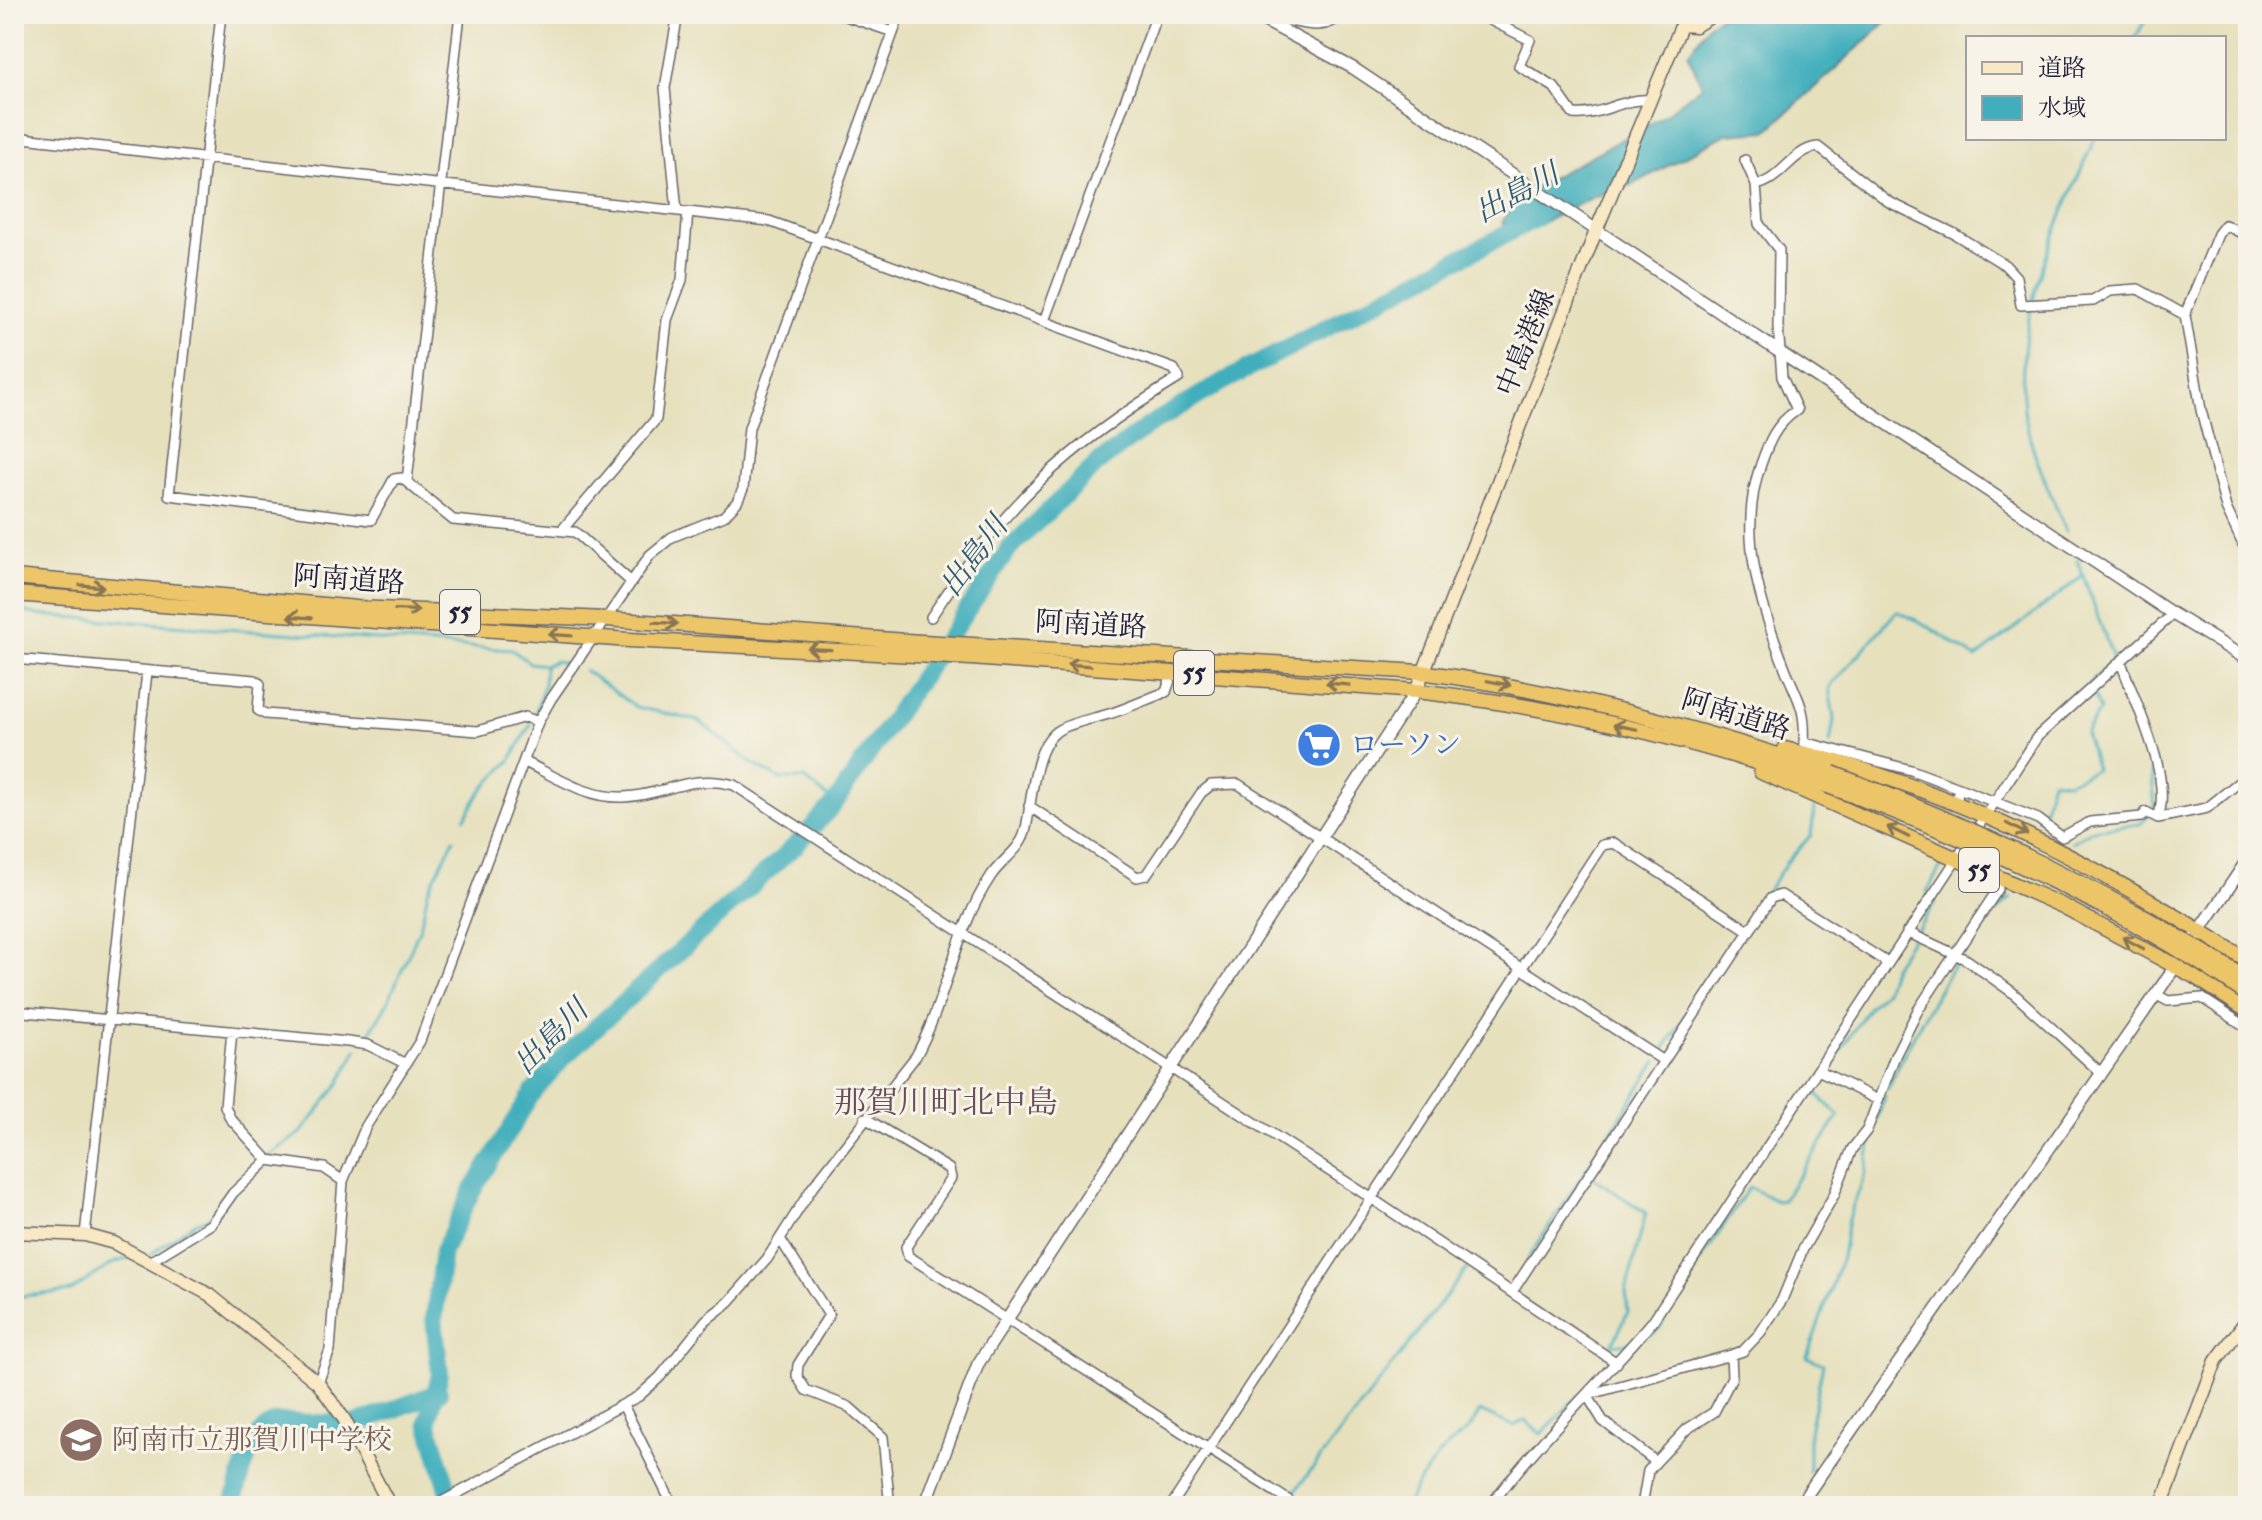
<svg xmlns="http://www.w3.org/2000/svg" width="2262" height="1520" font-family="'IM FELL Double Pica','Noto Serif JP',serif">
	<rect width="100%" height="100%" fill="#f7f3e8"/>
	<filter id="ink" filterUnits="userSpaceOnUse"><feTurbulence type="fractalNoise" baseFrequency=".0125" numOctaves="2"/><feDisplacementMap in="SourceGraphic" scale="16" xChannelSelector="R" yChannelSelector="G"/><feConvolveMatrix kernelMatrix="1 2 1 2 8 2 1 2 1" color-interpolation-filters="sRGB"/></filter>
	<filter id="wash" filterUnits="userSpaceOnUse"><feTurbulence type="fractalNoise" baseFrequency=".006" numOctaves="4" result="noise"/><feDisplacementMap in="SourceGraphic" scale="32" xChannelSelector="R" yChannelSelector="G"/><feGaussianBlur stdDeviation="1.8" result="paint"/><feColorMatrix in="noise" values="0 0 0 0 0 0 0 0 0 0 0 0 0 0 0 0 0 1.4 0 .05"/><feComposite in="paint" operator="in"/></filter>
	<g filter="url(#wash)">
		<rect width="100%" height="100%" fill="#e6e0bd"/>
		<path fill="#40aebc" stroke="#31687c" stroke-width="2" d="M1724,14H1895L1767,131L1726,134L1636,183L1591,198L1527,231L1502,223L1518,196L1659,119L1702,86L1688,54L1709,24Z"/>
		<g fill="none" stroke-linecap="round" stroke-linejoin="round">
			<path stroke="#40aebc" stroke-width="3" d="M2135,38L2149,14
				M2066,531C2051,493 2029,450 2024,409C2014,311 2058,224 2095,138
				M14,609L39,615L512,650L530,663L545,665
				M584,670L636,707L699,721L751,763L780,779H805L835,803
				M2087,686L2112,660
				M535,715L544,685L545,665L556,661L566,664
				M1830,744L1834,719L1829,688L1897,611L1926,625L1976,658L2083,576
				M465,818L481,791L510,761L531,724
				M2041,819L2052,780L2068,782L2096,769L2085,733L2100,710L2094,695
				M2072,842L2091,830L2140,824L2155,808L2151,763L2077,559
				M1927,892L1945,858
				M1916,932L1935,902
				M367,1037L388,1002L420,928L428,891L454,839
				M1661,1054L1786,863L1811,835L1815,808
				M1887,1089C1918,1026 1958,943 2011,898
				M267,1156L301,1133L339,1084L357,1050
				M1594,1178L1646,1213L1626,1291L1628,1312L1612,1345L1629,1343
				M218,1207L227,1193
				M151,1254L193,1224L212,1216
				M1528,1259L1657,1061
				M14,1297L71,1291L113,1263L129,1258
				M1651,1335L1660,1328L1666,1314L1749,1187L1777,1201L1783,1200L1839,1116L1814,1091L1869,1007L1885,991L1893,966L1912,938
				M1809,1471V1432L1823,1364L1807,1357L1842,1257L1848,1219L1866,1173L1871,1137L1885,1096
				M1292,1495L1467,1269
				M1281,1506V1505
				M1406,1506C1416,1486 1430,1464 1446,1448C1460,1435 1473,1430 1479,1411L1514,1426L1524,1420L1541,1434L1595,1379"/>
			<path stroke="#40aebc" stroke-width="18" d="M232,1506C242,1479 247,1433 277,1422L356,1424L439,1392
				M453,1506L428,1422L440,1374L434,1319L443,1251L472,1191L533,1092L567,1054L795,846L835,803L1009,549L1097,464L1148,426L1219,384L1537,218"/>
		</g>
	</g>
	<g filter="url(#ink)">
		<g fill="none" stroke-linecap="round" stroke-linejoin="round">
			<g stroke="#676468" stroke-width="12">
				<path id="minor" d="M221,14L169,495L371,520L394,479L402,478L453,520L575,532L629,580
					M840,14L893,32
					M1469,14L1488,19L1530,40L1519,66L1554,87L1573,114C1600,117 1623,97 1651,100
					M1272,24L1279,19C1299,22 1327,33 1341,14
					M14,137L769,221L1174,369L1179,378C1064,448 1005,504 931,617
					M1745,160L1756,185L1759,224L1779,250L1778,326L1782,377L1797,410C1776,424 1769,441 1761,464C1736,534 1761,607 1787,673C1799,701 1806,710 1804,742L1911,770L1959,788L1956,803
					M1756,185C1781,181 1793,149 1818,147L1889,202L1953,233L2005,265L2016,277L2021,305L2093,301L2110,291L2138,289L2185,315
					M677,211L665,88L678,14
					M2248,236L2225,225L2218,234L2185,315L2201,410L2226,508L2248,555
					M1044,321L1157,14
					M407,481L460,14
					M562,530L656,419L667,320L682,280L688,212
					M14,659L255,680L260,684L258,710L265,714L478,731L525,717L538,722
					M525,762C556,777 588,799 624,797C667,795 688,773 734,785L1371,1198L1617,1363
					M1959,788L2038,819L2062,837L2090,822L2142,817L2146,812L2158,818C2173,776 2135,704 2121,662
					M1029,806L1137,877L1146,875L1201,793L1211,785L1238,784L1664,1061
					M2158,818L2207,808L2248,775
					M1907,932L1967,960L2012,992L2100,1072
					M2155,994L2168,1001L2202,998L2248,1028
					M14,1011L348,1042L368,1045L406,1064
					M232,1031L225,1106L230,1118L268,1160L324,1168L343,1181
					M1818,1070L1878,1100
					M865,1118L949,1169L951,1178L906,1247L908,1256L1288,1500L1287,1506
					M85,1235L147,672
					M782,1242L829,1315L798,1365L797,1376L806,1390L849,1407L883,1437L889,1498L895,1506
					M151,1261L211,1224L233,1193L268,1160
					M1512,1292L1771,898L1781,895L1888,963
					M1731,1355L1732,1377L1714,1412L1687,1429L1656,1462L1603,1421L1587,1395L1731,1355L1743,1351L1760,1333L1782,1300L1803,1249L1834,1195L1852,1149L1867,1130L1895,1056L1918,1010L1998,889
					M318,1383L330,1350L343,1181L366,1126L420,1041L538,722L551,699L650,555L672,537L724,516L737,502L743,489L749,428L900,14
					M624,1407L673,1506
					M434,1506L639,1396L660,1377L706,1320L729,1302L767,1259L812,1188L916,1056C947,999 954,931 991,876C1002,859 1022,850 1026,828C1032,802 1033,748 1057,731C1071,722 1093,719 1109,714C1128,708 1147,699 1166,692L1173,671
					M1171,1506L1602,845L1614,843L1749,931
					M1490,1506C1539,1440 1599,1384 1652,1322L2037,737L2173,614
					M1642,1506L1648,1471L1656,1462"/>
			</g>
			<g stroke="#676468" stroke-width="14">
				<path id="tertiary" d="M1252,14L1353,68L2173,614L2248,660
					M925,1506L978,1364L1416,691
					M1799,1506C1948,1290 2102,1078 2248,859"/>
			</g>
			<g stroke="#676468" stroke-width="15">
				<path id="secondary" d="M1681,25L1695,26L1715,14
					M1416,691L1596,231L1686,14
					M14,1232L85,1235L114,1243L210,1295L318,1383L344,1419L390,1506
					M2161,1506L2216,1361L2248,1318"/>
			</g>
			<g stroke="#676468" stroke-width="17">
				<path id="trunk" d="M14,577L357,608L606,619L906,641L1421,672C1562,691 1698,727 1832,773
					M14,594L629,640L971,658L1416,691C1556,707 1695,739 1828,786
					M1785,749C1955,787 2103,869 2248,961
					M1761,772L2063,906L2194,976L2248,1011"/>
			</g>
			<use href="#minor" stroke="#fff" stroke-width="9"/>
			<use href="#tertiary" stroke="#fff" stroke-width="11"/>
			<use href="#secondary" stroke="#f8e8c3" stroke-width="12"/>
			<use href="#trunk" stroke="#edc569" stroke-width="14"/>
			<g stroke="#676468" stroke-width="17" stroke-linecap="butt">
				<path id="trunk-bridge" d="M1832,773C1978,828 2117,895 2248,980
					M1828,786C1974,840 2120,905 2248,995"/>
			</g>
			<use href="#trunk-bridge" stroke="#edc569" stroke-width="14"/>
		</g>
		<defs><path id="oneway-shaft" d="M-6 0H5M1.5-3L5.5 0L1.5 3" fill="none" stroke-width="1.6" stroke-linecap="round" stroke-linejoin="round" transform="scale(2)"/></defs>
		<g stroke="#887452">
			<use href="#oneway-shaft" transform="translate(92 586) rotate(5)"/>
			<use href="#oneway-shaft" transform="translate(407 610) rotate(2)"/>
			<use href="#oneway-shaft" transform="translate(300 617) rotate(-176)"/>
			<use href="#oneway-shaft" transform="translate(666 623) rotate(4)"/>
			<use href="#oneway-shaft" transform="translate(560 635) rotate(-176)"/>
			<use href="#oneway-shaft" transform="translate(819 649) rotate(-177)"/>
			<use href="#oneway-shaft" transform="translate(1079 665) rotate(-176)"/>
			<use href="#oneway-shaft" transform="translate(1499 683) rotate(11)"/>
			<use href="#oneway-shaft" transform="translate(1338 684) rotate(-175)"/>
			<use href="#oneway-shaft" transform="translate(1625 727) rotate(-169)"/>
			<use href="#oneway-shaft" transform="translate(2017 829) rotate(28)"/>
			<use href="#oneway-shaft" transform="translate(1898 832) rotate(-154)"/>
			<use href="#oneway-shaft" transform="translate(2133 943) rotate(-152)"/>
		</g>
	</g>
	<defs>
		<g id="supermarket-disc" transform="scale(2.3)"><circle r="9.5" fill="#3f7fe0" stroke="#f7f3e8"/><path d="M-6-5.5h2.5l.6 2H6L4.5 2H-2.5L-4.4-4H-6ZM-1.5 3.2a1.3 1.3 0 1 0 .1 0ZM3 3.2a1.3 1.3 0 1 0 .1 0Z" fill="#fff"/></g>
		<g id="school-disc" transform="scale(2.3)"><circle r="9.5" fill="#8d6e63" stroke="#f7f3e8"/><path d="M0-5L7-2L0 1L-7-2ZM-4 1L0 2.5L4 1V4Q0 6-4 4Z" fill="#fff"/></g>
	</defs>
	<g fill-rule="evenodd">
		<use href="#supermarket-disc" x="1319" y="745"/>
		<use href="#school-disc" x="81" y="1440"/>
	</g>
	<g text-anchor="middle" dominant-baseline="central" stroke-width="6" stroke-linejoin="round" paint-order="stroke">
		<g fill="#f7f3e8" stroke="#62616f" stroke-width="2">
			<rect x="440" y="590" width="40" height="44" rx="6"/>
			<rect x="1174" y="651" width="40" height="44" rx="6"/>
			<rect x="1959" y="848" width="40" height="44" rx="6"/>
		</g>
		<g font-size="26" font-weight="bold" fill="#22223b">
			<text x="460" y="612">55</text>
			<text x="1194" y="673">55</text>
			<text x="1979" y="870">55</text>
		</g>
		<g font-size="28" fill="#22223b" stroke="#f7f3e8">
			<text transform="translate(1526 343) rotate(-68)">中島港線</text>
			<text transform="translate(349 580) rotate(4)">阿南道路</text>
			<text transform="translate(1091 625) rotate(3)">阿南道路</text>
			<text transform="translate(1736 715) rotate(17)">阿南道路</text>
		</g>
		<g font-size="28" fill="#366cbe" stroke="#f7f3e8" text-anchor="start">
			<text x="1350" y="745">ローソン</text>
		</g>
		<g font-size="28" fill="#785e54" stroke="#f7f3e8" text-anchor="start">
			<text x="112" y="1440">阿南市立那賀川中学校</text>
		</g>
		<g font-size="30" font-style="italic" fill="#2e5a6f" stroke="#f7f3e8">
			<text transform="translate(1517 193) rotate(-28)">出島川</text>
			<text transform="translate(974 556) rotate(-53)">出島川</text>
			<text transform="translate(551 1037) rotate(-45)">出島川</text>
		</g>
		<g font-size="32" fill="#674e5a" stroke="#f7f3e8">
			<text x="946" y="1103">那賀川町北中島</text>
		</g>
	</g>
	<rect width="2262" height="1520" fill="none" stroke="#f7f3e8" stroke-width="48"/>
	<rect x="1966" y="36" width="260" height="104" fill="#f7f3e8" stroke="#a29fa3" stroke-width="2"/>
	<rect x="1982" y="62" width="40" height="12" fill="#f8e8c3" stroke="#a29fa3" stroke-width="2"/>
	<text x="2038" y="76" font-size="24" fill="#22223b">道路</text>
	<rect x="1982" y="96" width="40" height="24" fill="#40aebc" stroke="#a29fa3" stroke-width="2"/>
	<text x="2038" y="116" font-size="24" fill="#22223b">水域</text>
</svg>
